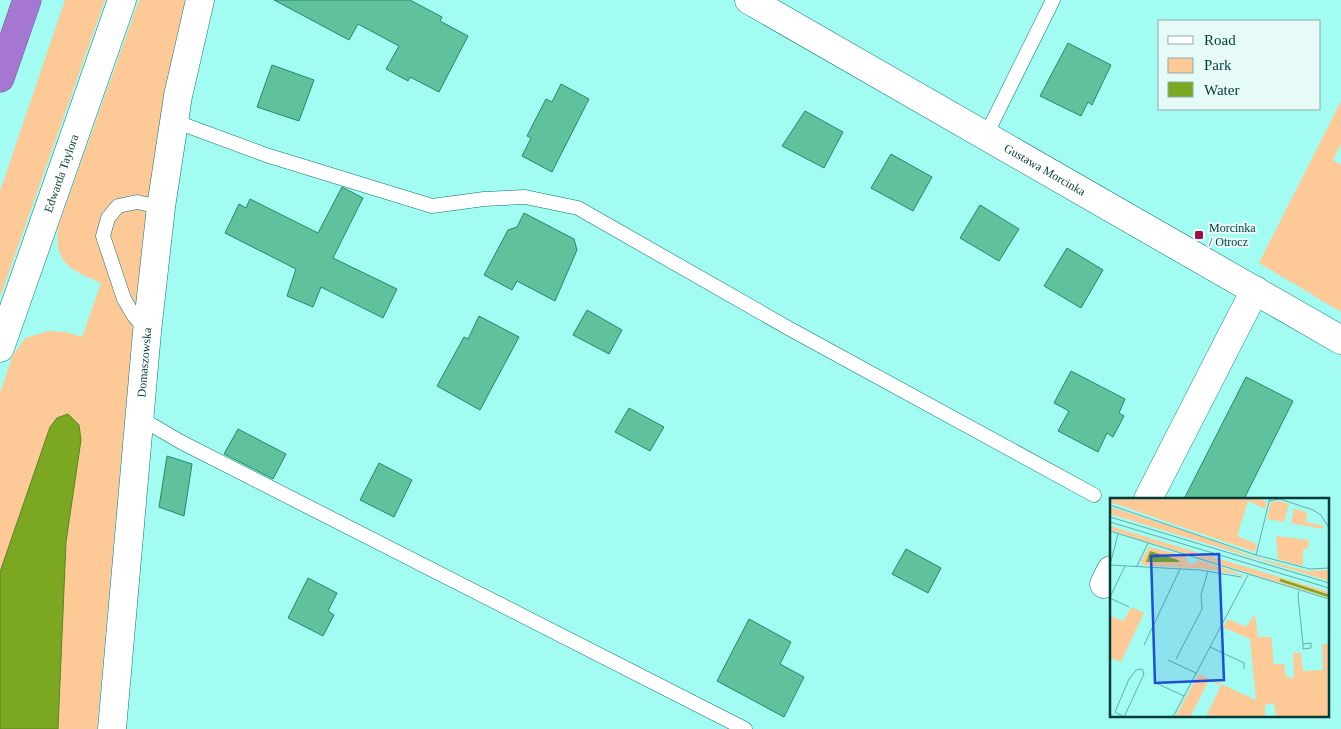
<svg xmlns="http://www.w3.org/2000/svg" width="1341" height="729" font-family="Georgia,serif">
	<rect width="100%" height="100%" fill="#a3fcf1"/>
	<path fill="#fdca97" d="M65,0H105L0,297V191Z
		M139,0H185L157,136L140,274L127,394L97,729H0V393L12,357L25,338L49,331L66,332L82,337L101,283C71,269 54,265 58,227Z
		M1341,101V144L1333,160L1341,165V312L1259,263Z"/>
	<path fill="#7ca720" stroke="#578627" d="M68,414L79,425L81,440L66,542L58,729H0V572L50,427L57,418Z"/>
	<path fill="#5fc29d" stroke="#1e8b69" d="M274,0H410L442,17L440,21L468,36L439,92L410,77L408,81L386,69L399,46L358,24L349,40Z
		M1068,43L1111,65L1092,105L1088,102L1081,116L1040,96Z
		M272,65L314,80L299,121L257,107Z
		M561,84L589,99L552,172L522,156L531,138L527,136L546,99L552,102Z
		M805,111L843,132L824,168L782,146Z
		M891,154L932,177L913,211L871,188Z
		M342,187L363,198L333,258L397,289L383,318L321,287L313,307L287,296L296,269L225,233L239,204L246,208L250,199L318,233Z
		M980,205L1019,229L999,261L960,238Z
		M524,213L574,239L577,250L555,301L517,281L512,290L484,275L508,230L517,227Z
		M1067,248L1103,270L1081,308L1044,286Z
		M587,310L622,330L609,354L573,335Z
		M479,316L519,337L480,410L437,386L464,337L468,339Z
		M1071,371L1125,399L1119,413L1124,416L1113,437L1107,433L1098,452L1058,431L1069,411L1054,403Z
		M1246,377L1293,401L1244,499H1184Z
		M629,408L664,427L650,451L615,432Z
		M238,429L286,454L273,479L224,454Z
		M167,456L192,464L184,516L159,507Z
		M379,463L412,480L394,517L360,500Z
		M906,549L941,568L928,593L892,574Z
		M308,578L337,593L328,611L334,615L323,636L288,618Z
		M749,619L791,642L780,664L804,677L784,717L717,681Z"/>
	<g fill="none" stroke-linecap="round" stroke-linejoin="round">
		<g stroke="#08756d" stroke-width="15">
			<path id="lane" d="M174,121L266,155L432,206L484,199L525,197L578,208L790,329L1094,495
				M986,135L1053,0
				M147,331L134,316L124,299L103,236L108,218L118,206L137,202L161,207
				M140,418L181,442L745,729"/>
		</g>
		<g stroke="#08756d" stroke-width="29">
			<g id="street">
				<path id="s1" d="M749,0L1341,340"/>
				<path d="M1148,499L1255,290"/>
				<path d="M1104,584L1111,570"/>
				<path id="s2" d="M112,729L147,332L161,207L178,96L200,0"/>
			</g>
		</g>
		<g stroke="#08756d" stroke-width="29">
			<g id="secondary">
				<path id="s3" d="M0,348L122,0"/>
			</g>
		</g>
		<g stroke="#6c619b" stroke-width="29">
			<path id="highway" d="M0,78L27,0"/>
		</g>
		<use href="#lane" stroke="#fff" stroke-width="14"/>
		<use href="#street" stroke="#fff" stroke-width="28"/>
		<use href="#secondary" stroke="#fff" stroke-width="28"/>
		<use href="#highway" stroke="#a576d2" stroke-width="28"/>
	</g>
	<rect fill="#a40d49" stroke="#e6fbf8" stroke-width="2" x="1194" y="230" width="10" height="10" rx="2.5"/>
	<g text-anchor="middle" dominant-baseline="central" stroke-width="4" stroke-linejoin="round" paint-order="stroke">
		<g font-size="12" fill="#013a36" stroke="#e6fbf8">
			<text stroke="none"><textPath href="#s1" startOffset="341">Gustawa Morcinka</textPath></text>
			<text stroke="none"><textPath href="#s3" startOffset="185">Edwarda Taylora</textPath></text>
			<text stroke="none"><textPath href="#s2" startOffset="368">Domaszowska</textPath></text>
		</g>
		<g font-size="12" fill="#013a36" stroke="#e6fbf8" text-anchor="start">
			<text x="1209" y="228">Morcinka<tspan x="1209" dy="14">/ Otrocz</tspan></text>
		</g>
	</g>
	<g transform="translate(1110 498)">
		<rect width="219" height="219" fill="#a3fcf1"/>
		<path d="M0,0H148L157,4L155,11L138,3L127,38L147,46L145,54L0,4ZM169,3L179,6L174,24L157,21L161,4ZM0,9L91,38L144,59L197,73L219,72V83L0,16ZM184,11L197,14L196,24L214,28L213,31L181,25ZM0,28L219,94V100L0,32ZM166,38L199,42L198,51H193V68L168,61ZM39,49L76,58L78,65L83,66L88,62L125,74L132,77L134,82L130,77L97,71L33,67L31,63ZM22,109L34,115L11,164L0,160V118L13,123ZM145,116L148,139H161L164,166H174L176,179H183L184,182L183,155H191L193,173L213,172L212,146H219V219H166L164,205L155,207V219H103L97,216L111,188L99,182L80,219H65L89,176L146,202L140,141L113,129L118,121L136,129Z" fill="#fdca97"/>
		<path d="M40,53L68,62L70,64H36Z" fill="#7ca720"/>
		<path fill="none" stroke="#7ca720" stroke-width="2.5" d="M170,82L219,98"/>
		<path fill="none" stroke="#62aea6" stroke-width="1" d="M159,3L170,1L203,12L211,17L219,30M0,7L146,57L200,71L219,70M0,19L219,85M0,24L219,90M0,33L219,101M146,57L160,0M0,67L90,72L131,79M0,67L8,36M27,68L38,45M189,93L188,98L193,146V151L201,150V145L193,146M0,99L15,68M0,100L19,109M34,147L70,71M100,149L134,165V171M66,161L92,111L91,97L98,73M58,162L86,175M32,171L34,176L14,219L5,214L19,181L26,172ZM48,186L74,198M63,219L138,77"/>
		<path fill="#1d4ed8" fill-opacity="0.15" stroke="#1d4ed8" stroke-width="2.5" d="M109,56L114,182L45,185L41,58Z"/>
		<rect width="219" height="219" fill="none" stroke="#013a36" stroke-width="2.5"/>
	</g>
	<rect x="1158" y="20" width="162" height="90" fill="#e6fbf8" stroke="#8aaeaa"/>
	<rect x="1168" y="36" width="25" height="8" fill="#ffffff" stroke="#8aaeaa"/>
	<text x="1204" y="45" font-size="15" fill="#013a36">Road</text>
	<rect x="1168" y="58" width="25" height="15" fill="#fdca97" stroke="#8aaeaa"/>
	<text x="1204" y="70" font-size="15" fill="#013a36">Park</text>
	<rect x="1168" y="82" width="25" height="15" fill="#7ca720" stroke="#8aaeaa"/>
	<text x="1204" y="95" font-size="15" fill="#013a36">Water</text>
</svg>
